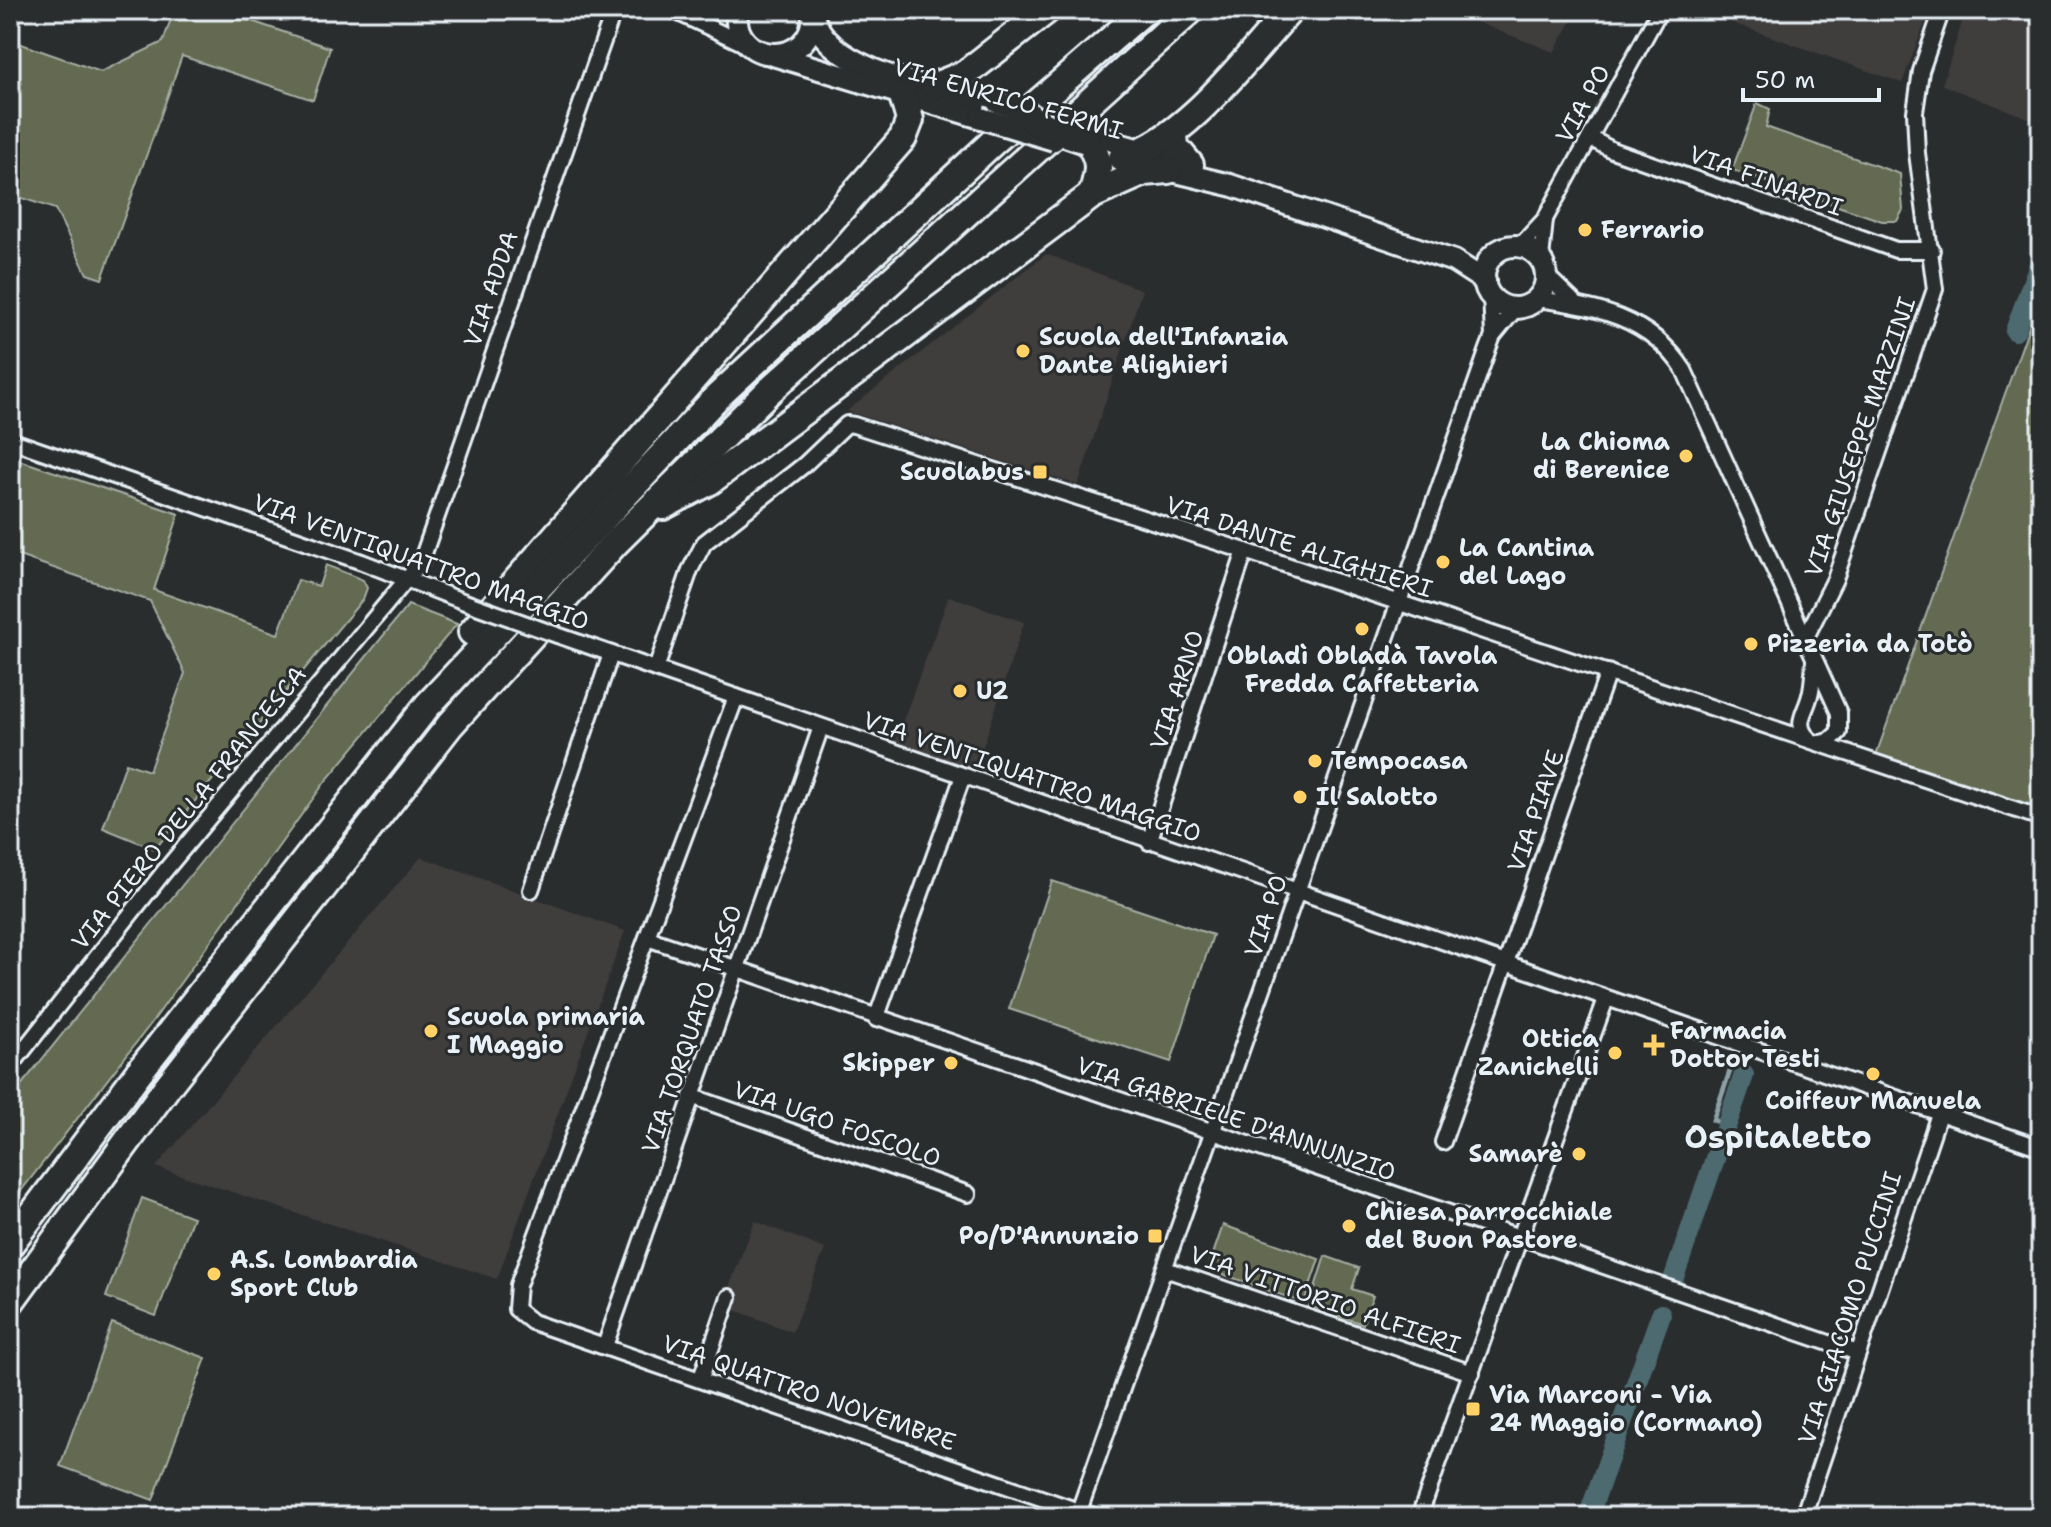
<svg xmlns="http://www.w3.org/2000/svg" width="2051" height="1527" font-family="'Shantell Sans',sans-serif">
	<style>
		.built { fill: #403c3c }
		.green { fill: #636b51; stroke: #a6aea4; stroke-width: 2 }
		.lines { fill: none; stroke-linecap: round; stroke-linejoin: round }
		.stream { stroke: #8ba1a6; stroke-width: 5 }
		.canal { stroke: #4d6b70; stroke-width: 20 }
		.street-casing { stroke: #e8f1f8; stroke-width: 20 }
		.secondary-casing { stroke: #e8f1f8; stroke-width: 26 }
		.highway-casing { stroke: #e8f1f8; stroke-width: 32 }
		.street { stroke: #2a2d2e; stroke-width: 14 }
		.secondary { stroke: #2a2d2e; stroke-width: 20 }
		.highway { stroke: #2a2d2e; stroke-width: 26 }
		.street-bridge-casing { stroke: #e8f1f8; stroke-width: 20; stroke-linecap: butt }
		.secondary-bridge-casing { stroke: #e8f1f8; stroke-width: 26; stroke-linecap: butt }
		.highway-bridge-casing { stroke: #e8f1f8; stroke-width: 32; stroke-linecap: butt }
		.street-bridge { stroke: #2a2d2e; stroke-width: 14 }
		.secondary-bridge { stroke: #2a2d2e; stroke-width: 20 }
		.highway-bridge { stroke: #2a2d2e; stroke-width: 26 }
		.poi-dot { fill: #ffd166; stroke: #2a2d2e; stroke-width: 3 }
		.labels { text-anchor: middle; stroke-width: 6; stroke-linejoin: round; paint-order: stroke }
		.street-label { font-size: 24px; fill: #e8f1f8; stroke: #2a2d2e }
		.poi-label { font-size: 24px; font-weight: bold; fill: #e8f1f8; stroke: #2a2d2e; text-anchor: start }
		.district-label { font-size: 32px; font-weight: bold; fill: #e8f1f8; stroke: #2a2d2e }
	</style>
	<rect width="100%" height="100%" fill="#2a2d2e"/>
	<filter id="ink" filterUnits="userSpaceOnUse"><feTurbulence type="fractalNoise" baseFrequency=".0125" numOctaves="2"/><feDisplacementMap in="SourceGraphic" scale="16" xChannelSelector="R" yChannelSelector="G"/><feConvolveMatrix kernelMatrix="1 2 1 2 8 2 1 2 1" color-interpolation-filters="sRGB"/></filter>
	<g filter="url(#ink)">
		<g class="built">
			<path d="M1445,10H1578L1554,52Z"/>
			<path d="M1696,10H1930L1902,83Z"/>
			<path d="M1966,10H2041V123L1942,85Z"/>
			<path d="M1046,254L1142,290L1078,485L847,411Z"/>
			<path d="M949,596L1024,622L974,774L894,745Z"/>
			<path d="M421,857L625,931L497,1279L156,1167Z"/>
			<path d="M755,1221L825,1249L792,1332L722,1305Z"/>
		</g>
		<g class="green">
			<path d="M174,10H219L330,48L313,100L182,56L102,279L87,274L55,209L10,194V40L101,72L163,42Z"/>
			<path d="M1757,103L1770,109L1766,127L1900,174L1903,210L1897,221H1882L1732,170Z"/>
			<path d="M2041,293V814L1875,758Z"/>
			<path d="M10,457L179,514L154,590L278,634L298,580L319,586L326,565L363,580L367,588L363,599L155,849L103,828L126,763L149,771L185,673L150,601L10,553Z"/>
			<path d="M408,605L457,624L325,782L153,1021L10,1205V1099Z"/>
			<path d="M1052,881L1213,935L1171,1062L1009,1009Z"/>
			<path d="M142,1198L193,1217L156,1316L106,1297Z"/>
			<path d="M1223,1225L1319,1259L1304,1303L1208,1269Z"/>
			<path d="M1325,1256L1359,1268L1352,1289L1373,1296L1363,1324L1309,1306Z"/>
			<path d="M112,1323L206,1358L153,1500L60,1466Z"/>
		</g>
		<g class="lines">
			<path class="stream" d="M1727,1124L1713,1120L1730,1071"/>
			<g class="canal">
				<path d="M2015,331L2041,259"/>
				<path d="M1674,1277L1744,1075"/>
				<path d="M1588,1517L1661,1314"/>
			</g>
			<g class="street-casing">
				<g id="street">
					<path d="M672,10L751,47"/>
					<path d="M1590,138L1612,150L1896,250H1932"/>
					<path d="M1520,246L1545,219L1660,10"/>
					<path d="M1541,259L1545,220"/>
					<path d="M1546,275L1575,303"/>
					<path d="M1491,296L1493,336"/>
					<path d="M1537,299C1595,306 1651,318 1684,370L1839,713V732L1829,741L1820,743"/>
					<path d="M10,440L362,562L465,602"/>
					<path d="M557,635L2041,1148"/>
					<path d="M1805,639L1835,579L1935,289L1917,153L1915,112L1921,71L1942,10"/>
					<path d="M656,669L690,570L704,543L804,465L847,424L854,425L1245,551L2041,818"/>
					<path d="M736,697L518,1285L516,1309L532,1322L1096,1517"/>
					<path d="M1809,739C1793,723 1806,713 1810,695C1813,684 1813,672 1814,661"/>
					<path d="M1149,842L1245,551"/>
					<path d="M531,890L611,654"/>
					<path d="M647,938L1858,1353"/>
					<path d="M876,1019L963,776"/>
					<path d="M10,1067L163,873L421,562L614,10"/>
					<path d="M691,1096L968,1194"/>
					<path d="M1443,1142L1608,672"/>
					<path d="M1165,1269L1472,1373"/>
					<path d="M605,1346L821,727"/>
					<path d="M701,1378L729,1297"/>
					<path d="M1079,1511L1488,349L1493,336L1516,308"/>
					<path d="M1419,1517L1606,999"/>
					<path d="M1803,1517L1939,1114"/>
				</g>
			</g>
			<g class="secondary-casing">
				<g id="secondary">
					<path d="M737,10C730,66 814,70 813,13"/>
					<path d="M813,15C828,75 945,89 997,102"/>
					<path d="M773,55L981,118"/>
					<path d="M1095,133L1122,145L1190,164"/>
					<path d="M1168,170L1230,185L1454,261L1485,281"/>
					<circle cx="1515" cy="277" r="31"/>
				</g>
			</g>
			<g class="highway-casing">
				<g id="highway">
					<path d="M935,86L965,74L1047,10"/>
					<path d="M1174,135L1175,147L1190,165"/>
					<path d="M1086,140C1103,160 1099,172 1092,195"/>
					<path d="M1122,158C1185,142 1246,58 1290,10"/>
					<path d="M663,506L710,481L1092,195L1144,172L1168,170"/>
					<path d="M472,632L903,138L910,120L903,96"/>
					<path d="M10,1244L139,1072L427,706L715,399L993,142L1145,10"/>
					<path d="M10,1302L167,1087L450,725L616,542L768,392L1191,10"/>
				</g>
			</g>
			<use href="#street" class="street"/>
			<use href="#secondary" class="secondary"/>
			<use href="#highway" class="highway"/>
			<g class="street-bridge-casing">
				<path id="street-bridge" d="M465,602L557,635"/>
			</g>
			<g class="secondary-bridge-casing">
				<g id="secondary-bridge">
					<path d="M997,102L1030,113"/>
					<path d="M981,118L1054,140"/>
				</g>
			</g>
			<g class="highway-bridge-casing">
				<path id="highway-bridge" d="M1019,109L1039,124L1086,140"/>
			</g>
			<use href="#street-bridge" class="street-bridge"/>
			<use href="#secondary-bridge" class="secondary-bridge"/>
			<use href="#highway-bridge" class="highway-bridge"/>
		</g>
	</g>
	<g class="poi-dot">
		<circle cx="1585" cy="230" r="8"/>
		<circle cx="1023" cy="351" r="8"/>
		<circle cx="1686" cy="456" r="8"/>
		<rect x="1032" y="464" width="16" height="16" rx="4"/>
		<circle cx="1443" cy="562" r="8"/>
		<circle cx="1362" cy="629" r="8"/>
		<circle cx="1751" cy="644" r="8"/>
		<circle cx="960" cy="691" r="8"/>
		<circle cx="1315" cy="761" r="8"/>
		<circle cx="1300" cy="797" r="8"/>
		<circle cx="431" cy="1031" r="8"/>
		<path d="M1650 1033h8v8h8v8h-8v8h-8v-8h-8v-8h8z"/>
		<circle cx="1615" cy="1053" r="8"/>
		<circle cx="951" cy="1063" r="8"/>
		<circle cx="1873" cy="1074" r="8"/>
		<circle cx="1579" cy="1154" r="8"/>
		<circle cx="1349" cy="1226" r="8"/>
		<rect x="1147" y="1228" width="16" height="16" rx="4"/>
		<circle cx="214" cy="1274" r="8"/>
		<rect x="1465" y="1401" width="16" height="16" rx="4"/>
	</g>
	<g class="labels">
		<g class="street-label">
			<text transform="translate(1008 99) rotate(16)" y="8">VIA ENRICO FERMI</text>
			<text transform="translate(1583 104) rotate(-61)" y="8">VIA PO</text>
			<text transform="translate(1766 181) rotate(20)" y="8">VIA FINARDI</text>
			<text transform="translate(491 289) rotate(-71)" y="8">VIA ADDA</text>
			<text transform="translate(1860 437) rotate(-71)" y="8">VIA GIUSEPPE MAZZINI</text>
			<text transform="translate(1299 547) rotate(18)" y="8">VIA DANTE ALIGHIERI</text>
			<text transform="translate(421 562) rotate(20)" y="8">VIA VENTIQUATTRO MAGGIO</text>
			<text transform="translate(1177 690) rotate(-72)" y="8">VIA ARNO</text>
			<text transform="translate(1032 777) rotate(19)" y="8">VIA VENTIQUATTRO MAGGIO</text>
			<text transform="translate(189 808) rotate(-51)" y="8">VIA PIERO DELLA FRANCESCA</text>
			<text transform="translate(1536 811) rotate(-71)" y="8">VIA PIAVE</text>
			<text transform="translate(1266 916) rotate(-71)" y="8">VIA PO</text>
			<text transform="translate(692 1029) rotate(-71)" y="8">VIA TORQUATO TASSO</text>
			<text transform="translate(1236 1119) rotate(19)" y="8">VIA GABRIELE D'ANNUNZIO</text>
			<text transform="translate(837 1124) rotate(19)" y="8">VIA UGO FOSCOLO</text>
			<text transform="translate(1325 1300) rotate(19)" y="8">VIA VITTORIO ALFIERI</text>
			<text transform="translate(1850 1308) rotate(-72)" y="8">VIA GIACOMO PUCCINI</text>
			<text transform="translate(809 1393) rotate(19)" y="8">VIA QUATTRO NOVEMBRE</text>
		</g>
		<g class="poi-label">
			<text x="1601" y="238">Ferrario</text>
			<text x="1039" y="345">Scuola dell'Infanzia<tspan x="1039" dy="28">Dante Alighieri</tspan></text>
			<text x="1670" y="450" text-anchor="end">La Chioma<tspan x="1670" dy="28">di Berenice</tspan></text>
			<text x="1024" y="480" text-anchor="end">Scuolabus</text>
			<text x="1459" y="556">La Cantina<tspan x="1459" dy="28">del Lago</tspan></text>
			<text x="1767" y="652">Pizzeria da Totò</text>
			<text x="1362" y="664" text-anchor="middle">Obladì Obladà Tavola<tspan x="1362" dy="28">Fredda Caffetteria</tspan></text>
			<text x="976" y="699">U2</text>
			<text x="1331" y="769">Tempocasa</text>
			<text x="1316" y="805">Il Salotto</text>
			<text x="447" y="1025">Scuola primaria<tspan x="447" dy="28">I Maggio</tspan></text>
			<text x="1670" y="1039">Farmacia<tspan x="1670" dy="28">Dottor Testi</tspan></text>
			<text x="1599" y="1047" text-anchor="end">Ottica<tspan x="1599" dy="28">Zanichelli</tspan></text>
			<text x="935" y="1071" text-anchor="end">Skipper</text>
			<text x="1873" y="1109" text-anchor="middle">Coiffeur Manuela</text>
			<text x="1563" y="1162" text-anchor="end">Samarè</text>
			<text x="1365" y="1220">Chiesa parrocchiale<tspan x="1365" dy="28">del Buon Pastore</tspan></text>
			<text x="1139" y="1244" text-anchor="end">Po/D'Annunzio</text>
			<text x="230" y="1268">A.S. Lombardia<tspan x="230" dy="28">Sport Club</tspan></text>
			<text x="1489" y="1403">Via Marconi - Via<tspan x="1489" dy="28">24 Maggio (Cormano)</tspan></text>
		</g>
		<g class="district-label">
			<text x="1778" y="1148">Ospitaletto</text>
		</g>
	</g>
	<rect width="2051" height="1527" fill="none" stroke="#2a2d2e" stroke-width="40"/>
	<rect x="20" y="20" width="2011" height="1487" fill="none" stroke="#e8f1f8" stroke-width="3" filter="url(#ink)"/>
	<path d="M1743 88v12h136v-12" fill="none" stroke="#e8f1f8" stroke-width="4"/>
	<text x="1755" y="88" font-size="24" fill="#e8f1f8" stroke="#2a2d2e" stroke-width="6" paint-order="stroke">50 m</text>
</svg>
